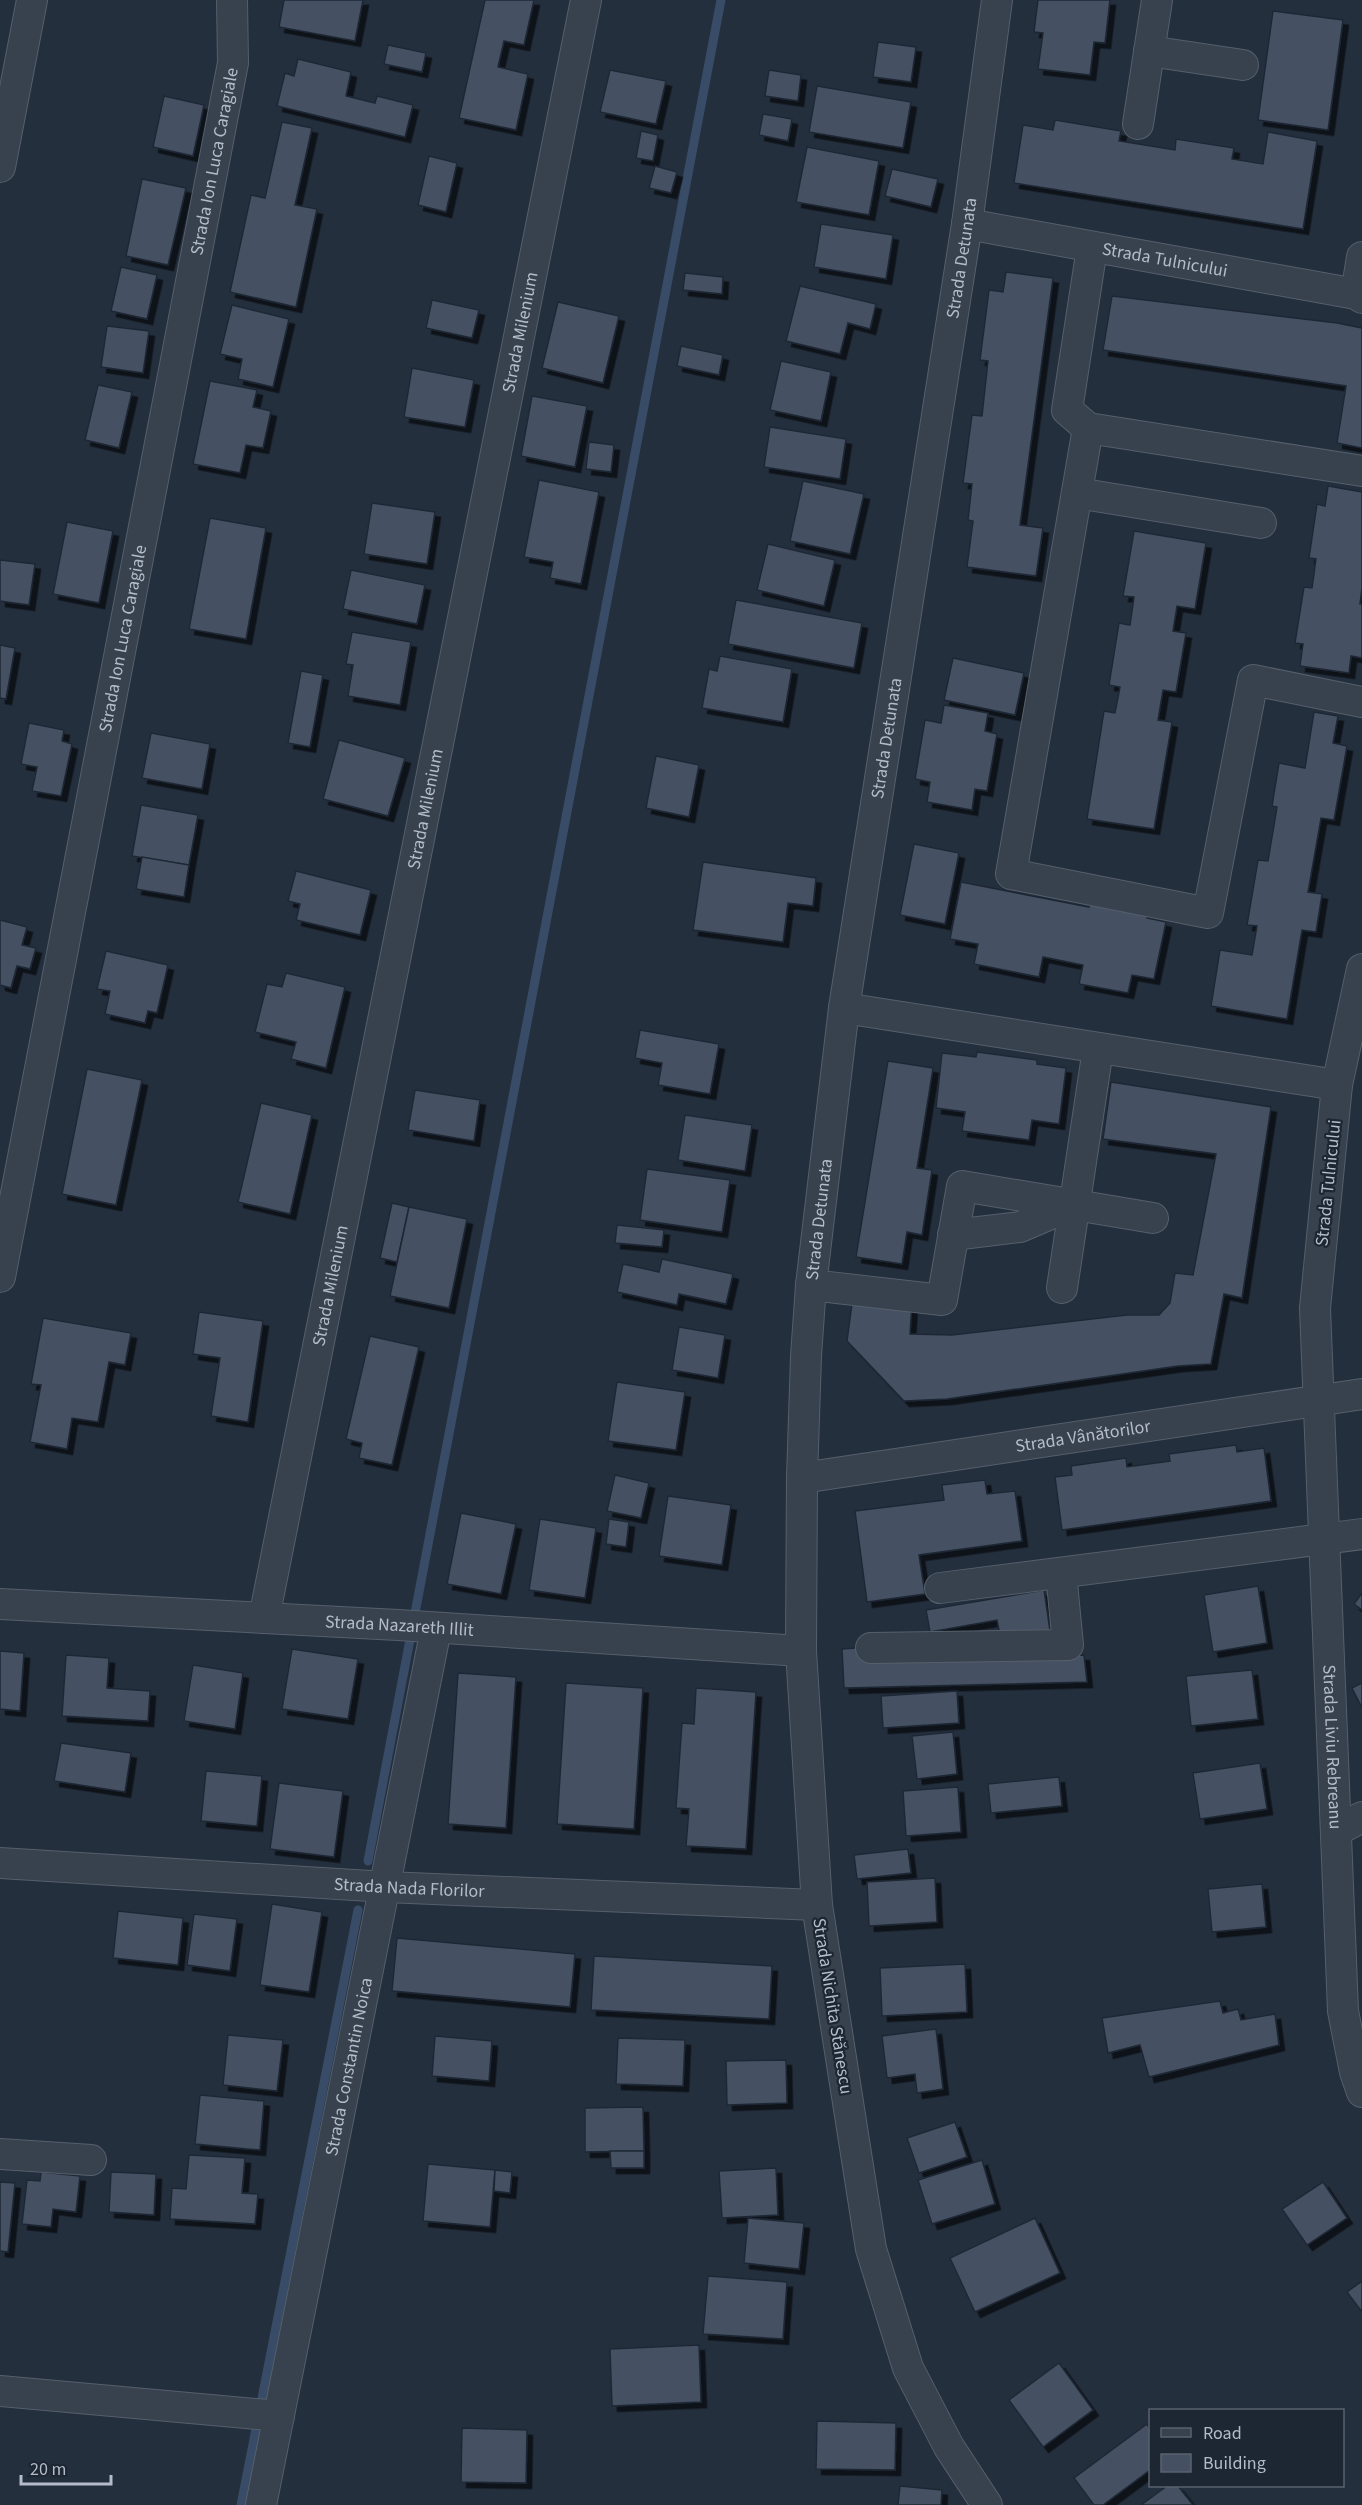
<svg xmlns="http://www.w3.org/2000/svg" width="1362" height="2505" font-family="'Source Sans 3',sans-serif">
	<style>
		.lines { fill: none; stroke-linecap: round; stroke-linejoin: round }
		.stream { stroke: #394c67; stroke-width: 9 }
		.building { fill: #455162; stroke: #1f2835; stroke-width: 1.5; filter: url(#shadow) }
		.minor-casing { stroke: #565f6c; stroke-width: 32 }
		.minor { stroke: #38414e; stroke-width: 30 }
		.labels { text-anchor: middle; stroke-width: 4.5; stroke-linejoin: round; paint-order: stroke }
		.street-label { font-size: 18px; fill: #b4bcc9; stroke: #1d2633 }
	</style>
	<defs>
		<filter id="shadow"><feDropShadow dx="5.5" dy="5.5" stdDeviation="0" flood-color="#0009"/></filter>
	</defs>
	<rect width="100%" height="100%" fill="#242f3e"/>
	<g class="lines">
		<g class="stream">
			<path d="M368,1861L721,0"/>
			<path d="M241,2505L358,1910"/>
		</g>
	</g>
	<g class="building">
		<path d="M284,0H363L355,41L279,27Z"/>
		<path d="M485,0H534L524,45L504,41L498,67L528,74L516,130L459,118Z"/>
		<path d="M1038,0H1110L1105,43L1094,42L1090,75L1038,69L1043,33L1034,32Z"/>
		<path d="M1273,11L1343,20L1328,130L1258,120Z"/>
		<path d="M878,42L916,47L911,82L873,77Z"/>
		<path d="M388,45L426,53L422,72L384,64Z"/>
		<path d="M298,59L351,72L346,96L375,103L377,96L413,105L405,137L277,106L285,73L294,76Z"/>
		<path d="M610,70L666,81L656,124L600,112Z"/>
		<path d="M769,70L801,75L798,101L765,96Z"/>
		<path d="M817,86L911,102L903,148L809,132Z"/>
		<path d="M164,96L204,105L193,156L153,147Z"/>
		<path d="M763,114L792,119L788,141L759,135Z"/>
		<path d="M1055,120L1121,131L1119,141L1175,150L1176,139L1234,148L1232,159L1263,164L1268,132L1317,141L1303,229L1014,183L1023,125L1053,130Z"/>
		<path d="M282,122L312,128L295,205L317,209L296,307L230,292L251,195L265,198Z"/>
		<path d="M641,131L658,135L653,161L636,158Z"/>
		<path d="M807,147L879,161L869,215L796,202Z"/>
		<path d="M429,156L457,163L446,212L418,205Z"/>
		<path d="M655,166L677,172L671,193L649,188Z"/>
		<path d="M892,169L938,179L931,207L885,196Z"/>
		<path d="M142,179L186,188L168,265L126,256Z"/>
		<path d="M821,224L893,235L886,279L814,267Z"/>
		<path d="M121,267L157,275L147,319L111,311Z"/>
		<path d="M1006,272L1053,278L1020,525L1043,528L1036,576L967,567L973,521L968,520L972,484L963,483L972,415L982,416L988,361L980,360L989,290L1003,292Z"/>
		<path d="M685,273L723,277L722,294L683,290Z"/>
		<path d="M800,286L876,304L870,329L848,323L840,354L786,341Z"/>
		<path d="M1112,296L1337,323L1362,328V448L1337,443L1346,386L1103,350Z"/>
		<path d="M432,300L479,310L472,338L426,328Z"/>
		<path d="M558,302L619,316L603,383L542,368Z"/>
		<path d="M232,305L289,319L273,387L238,379L242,359L220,354Z"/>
		<path d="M107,326L149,331L143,373L101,367Z"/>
		<path d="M681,346L723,355L719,375L677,366Z"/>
		<path d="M781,361L831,372L821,421L770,410Z"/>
		<path d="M412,368L474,380L465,427L404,417Z"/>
		<path d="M210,381L257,390L253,407L271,411L263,448L246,445L240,473L193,464Z"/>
		<path d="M98,385L132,392L119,448L85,440Z"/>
		<path d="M532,396L587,406L575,467L521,456Z"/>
		<path d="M770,427L846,439L840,479L764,467Z"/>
		<path d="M589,442L614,445L611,472L586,469Z"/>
		<path d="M539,480L599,492L581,584L550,578L553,562L524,557Z"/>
		<path d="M803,481L864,494L850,554L790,541Z"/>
		<path d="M1328,486L1362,492V588L1360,604H1362V658L1351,656L1349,673L1300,666L1303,644L1295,643L1304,587L1312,588L1316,559L1309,558L1317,504L1325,506Z"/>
		<path d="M372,503L435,512L427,564L364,554Z"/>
		<path d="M210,518L266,528L246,639L189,629Z"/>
		<path d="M67,522L113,531L99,603L53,594Z"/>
		<path d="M1134,531L1206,543L1195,609L1177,606L1173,631L1186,633L1176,692L1163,690L1158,720L1172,722L1154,829L1087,819L1104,711L1115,713L1120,687L1109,685L1119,623L1130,625L1134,597L1123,596Z"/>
		<path d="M768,544L835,560L824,606L757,590Z"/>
		<path d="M0,560L35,564L29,605L0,601Z"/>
		<path d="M351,570L425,585L417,624L343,609Z"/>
		<path d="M736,600L862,623L854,668L728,644Z"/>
		<path d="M352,632L411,642L400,705L348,696L353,665L346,664Z"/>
		<path d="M0,645L15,648L6,699L0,698Z"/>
		<path d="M720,656L792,669L783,722L702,708L709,669L717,671Z"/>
		<path d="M953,658L1024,673L1015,715L944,700Z"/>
		<path d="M301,671L323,675L310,747L288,743Z"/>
		<path d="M944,705L988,713L985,731L997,734L987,791L975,789L972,810L927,802L930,782L915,779L925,720L941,723Z"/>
		<path d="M1314,712L1338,716L1333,743L1347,746L1334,820L1321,818L1308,892L1322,894L1316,932L1302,930L1287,1019L1211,1006L1220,950L1252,955L1257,926L1247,925L1258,860L1268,861L1277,807L1272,806L1279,763L1305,768Z"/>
		<path d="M29,723L64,730L62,741L72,744L61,796L32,791L37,767L21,764Z"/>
		<path d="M151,733L210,744L202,789L142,778Z"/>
		<path d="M339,740L405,758L388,816L323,799Z"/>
		<path d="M656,756L699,765L689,817L646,808Z"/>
		<path d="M141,805L198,815L189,865L132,856Z"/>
		<path d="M914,844L959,853L945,924L900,915Z"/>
		<path d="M142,857L189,865L184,897L136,889Z"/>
		<path d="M703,862L816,878L813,906L788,903L783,942L693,930Z"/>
		<path d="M296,871L371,890L360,935L296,920L300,904L288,901Z"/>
		<path d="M961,882L1089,907L1091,898L1148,909L1147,918L1166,922L1154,979L1132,975L1128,993L1079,984L1083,965L1043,957L1039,977L974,964L978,944L950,939Z"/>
		<path d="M0,920L27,927L22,945L36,948L30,969L17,966L11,988L0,985Z"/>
		<path d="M106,951L168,965L157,1013L148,1011L145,1023L105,1014L110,991L97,989Z"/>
		<path d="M286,973L345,987L326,1068L291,1059L296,1042L255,1032L267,984L282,987Z"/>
		<path d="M640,1030L719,1044L710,1094L658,1085L662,1063L635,1058Z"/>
		<path d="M977,1052L1037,1060V1064L1066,1068L1059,1124L1032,1120L1029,1140L962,1131L965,1112L936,1108L942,1053L976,1057Z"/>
		<path d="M888,1061L933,1068L917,1168L932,1170L922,1235L907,1232L902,1264L856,1257Z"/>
		<path d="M87,1069L142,1080L116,1205L62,1194Z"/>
		<path d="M1111,1082L1271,1107L1242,1298L1224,1294L1211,1364L1178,1366L947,1399L904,1401L847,1341L853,1296L912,1302L910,1334L952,1335L1127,1315H1159L1170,1303L1175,1273L1193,1275L1216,1154L1103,1139Z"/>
		<path d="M415,1090L480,1100L474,1141L408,1130Z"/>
		<path d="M261,1103L312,1115L290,1214L238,1202Z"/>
		<path d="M685,1115L752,1125L745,1171L678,1160Z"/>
		<path d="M647,1169L730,1180L722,1232L640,1220Z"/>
		<path d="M392,1203L409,1207L397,1262L380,1258Z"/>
		<path d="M409,1207L467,1219L449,1308L390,1296Z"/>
		<path d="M617,1225L664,1230L662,1247L615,1243Z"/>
		<path d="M662,1259L733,1274L726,1304L679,1294L677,1305L617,1292L623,1264L659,1272Z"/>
		<path d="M199,1312L263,1321L248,1422L211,1416L220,1358L193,1354Z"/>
		<path d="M43,1318L131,1333L125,1365L109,1362L98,1422L72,1418L67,1449L30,1442L41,1385L31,1384Z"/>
		<path d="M679,1327L725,1335L718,1378L672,1370Z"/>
		<path d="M370,1336L419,1347L392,1465L359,1458L362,1443L346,1439Z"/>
		<path d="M617,1382L685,1392L676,1450L608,1441Z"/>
		<path d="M1236,1445L1237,1452L1264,1448L1271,1501L1062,1530L1055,1477L1072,1475L1071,1466L1126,1458L1127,1467L1170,1461L1169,1454Z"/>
		<path d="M615,1475L649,1483L641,1518L607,1511Z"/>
		<path d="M985,1480L987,1494L1015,1491L1022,1541L919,1555L925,1594L867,1602L855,1511L944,1500L942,1485Z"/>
		<path d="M668,1496L731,1505L722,1565L659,1556Z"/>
		<path d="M461,1513L516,1524L501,1594L447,1584Z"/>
		<path d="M540,1519L596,1528L585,1598L529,1590Z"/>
		<path d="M609,1519L629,1522L626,1547L606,1544Z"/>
		<path d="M1258,1586L1267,1643L1213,1652L1204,1595Z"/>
		<path d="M1044,1590L1050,1631L1001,1640L997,1620L930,1632L926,1610Z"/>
		<path d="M1362,1593V1610L1354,1604Z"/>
		<path d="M869,1647L870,1662L1084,1655L1087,1682L844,1688L842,1649Z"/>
		<path d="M292,1649L358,1659L348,1719L282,1709Z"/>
		<path d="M0,1651L24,1653L20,1711L0,1709Z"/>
		<path d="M66,1655L109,1658L107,1688L150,1691L148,1721L62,1716Z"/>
		<path d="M193,1665L243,1673L235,1729L184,1721Z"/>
		<path d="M1252,1670L1258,1719L1191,1726L1186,1676Z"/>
		<path d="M458,1673L516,1677L506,1828L448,1824Z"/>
		<path d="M566,1683L643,1688L634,1829L557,1824Z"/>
		<path d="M1362,1683V1708L1352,1688Z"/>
		<path d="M696,1688L756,1692L746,1849L686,1846L689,1809L676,1808L682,1723L694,1724Z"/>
		<path d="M957,1691L959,1723L883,1728L881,1696Z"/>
		<path d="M953,1732L957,1774L917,1779L912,1736Z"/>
		<path d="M61,1743L131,1753L125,1792L54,1781Z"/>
		<path d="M1260,1763L1267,1809L1200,1819L1193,1773Z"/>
		<path d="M206,1771L262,1776L257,1826L201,1821Z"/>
		<path d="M1059,1777L1062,1806L991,1813L988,1784Z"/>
		<path d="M279,1783L343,1791L334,1857L270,1849Z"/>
		<path d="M958,1787L961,1832L906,1836L903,1791Z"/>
		<path d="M908,1849L911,1873L857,1879L854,1855Z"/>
		<path d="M935,1878L937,1922L869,1926L867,1882Z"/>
		<path d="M1262,1884L1266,1927L1212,1932L1208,1889Z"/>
		<path d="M272,1904L322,1912L309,1992L260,1985Z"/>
		<path d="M118,1911L183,1918L178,1965L113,1958Z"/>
		<path d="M194,1914L237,1919L230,1971L187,1965Z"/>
		<path d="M397,1938L575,1954L570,2007L392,1991Z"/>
		<path d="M594,1956L772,1966L769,2019L591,2010Z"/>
		<path d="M965,1964L967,2012L882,2016L880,1968Z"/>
		<path d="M1220,2001L1223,2013L1238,2009L1241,2020L1275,2014L1279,2045L1149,2077L1140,2045L1108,2053L1102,2018Z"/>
		<path d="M936,2029L943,2089L917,2093L915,2074L887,2078L882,2036Z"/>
		<path d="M228,2035L283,2040L277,2091L223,2085Z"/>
		<path d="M435,2036L492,2041L489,2081L432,2076Z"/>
		<path d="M618,2038L685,2040L683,2086L616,2084Z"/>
		<path d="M786,2060L787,2103L727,2105L726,2061Z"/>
		<path d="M200,2095L264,2101L260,2150L195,2144Z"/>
		<path d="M643,2107L644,2151L585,2152V2108Z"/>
		<path d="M955,2122L967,2157L919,2173L907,2138Z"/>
		<path d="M610,2151H644V2168H611Z"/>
		<path d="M189,2155L245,2158L242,2193L258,2194L255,2224L170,2219L172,2188L186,2189Z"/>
		<path d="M982,2160L995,2204L932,2224L918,2180Z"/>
		<path d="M428,2164L495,2170L490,2227L423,2221Z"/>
		<path d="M776,2168L778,2215L722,2218L719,2171Z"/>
		<path d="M495,2170L512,2172L510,2193L494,2191Z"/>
		<path d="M41,2172L80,2176L76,2212L53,2209L51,2227L22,2224L27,2180L40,2181Z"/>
		<path d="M111,2172L156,2174L154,2215L109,2212Z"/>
		<path d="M0,2182L15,2183L8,2252L0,2251Z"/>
		<path d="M1323,2182L1347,2218L1307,2245L1282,2209Z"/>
		<path d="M748,2218L804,2223L799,2269L744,2263Z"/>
		<path d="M1035,2218L1060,2273L975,2312L950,2258Z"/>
		<path d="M708,2276L787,2282L783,2339L703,2334Z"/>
		<path d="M1362,2281V2312L1347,2292Z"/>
		<path d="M699,2345L701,2402L612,2406L610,2349Z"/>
		<path d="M1059,2363L1093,2410L1043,2447L1009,2400Z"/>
		<path d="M817,2421L896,2423L895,2470L816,2469Z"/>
		<path d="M1147,2424L1150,2430V2470L1103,2505H1094L1074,2478Z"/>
		<path d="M462,2428L527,2430L526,2483L461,2482Z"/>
		<path d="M900,2486L942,2490L941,2505H898Z"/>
		<path d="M1167,2486H1178L1193,2505H1141Z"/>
	</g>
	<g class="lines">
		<g class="minor-casing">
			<g id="minor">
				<path d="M1149,51L1243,65"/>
				<path d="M1138,124L1157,0"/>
				<path d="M0,167L32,0"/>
				<path id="s1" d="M967,224L1356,294L1362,298"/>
				<path d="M1356,294L1362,257"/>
				<path d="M1088,428L1067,410L1092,248"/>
				<path d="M1362,471L1088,428L1011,874L1208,913L1253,680L1362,702"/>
				<path d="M1077,493L1261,523"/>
				<path id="s2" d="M1362,969L1337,1085L1315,1308L1343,2011L1355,2072L1362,2092"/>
				<path d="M844,1008L1337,1085"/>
				<path d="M953,1235L1020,1227L1074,1204"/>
				<path id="s3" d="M0,1277L233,63L232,0"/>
				<path d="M811,1285L942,1300L962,1186L1153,1218"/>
				<path d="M1062,1288L1098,1049"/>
				<path id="s4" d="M802,1478L1362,1394"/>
				<path d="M940,1588L1362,1534"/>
				<path id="s5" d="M0,1604L398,1625L801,1651"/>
				<path id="s6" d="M264,1618L586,0"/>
				<path d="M871,1648L1068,1645L1061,1573"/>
				<path d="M1336,1831L1362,1817"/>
				<path id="s7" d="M0,1863L386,1887L817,1905"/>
				<path d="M0,2154L91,2160"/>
				<path d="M0,2391L279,2416"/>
				<path id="s8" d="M261,2505L436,1629"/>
				<path id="s9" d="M987,2505L949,2447L908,2368L871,2249L817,1905L801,1651L802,1478L806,1356L811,1285L844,1008L967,224L997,0"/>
			</g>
		</g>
		<use href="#minor" class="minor"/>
	</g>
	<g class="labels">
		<g class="street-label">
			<text dy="6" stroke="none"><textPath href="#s3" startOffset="1136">Strada Ion Luca Caragiale</textPath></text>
			<text dy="6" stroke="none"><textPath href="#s9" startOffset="2290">Strada Detunata</textPath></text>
			<text dy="6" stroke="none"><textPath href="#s1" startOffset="201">Strada Tulnicului</textPath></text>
			<text dy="6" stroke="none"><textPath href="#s6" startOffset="1311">Strada Milenium</textPath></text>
			<text dy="6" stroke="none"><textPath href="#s3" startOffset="650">Strada Ion Luca Caragiale</textPath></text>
			<text dy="6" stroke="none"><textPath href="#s9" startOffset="1804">Strada Detunata</textPath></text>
			<text dy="6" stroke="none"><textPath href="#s6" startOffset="825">Strada Milenium</textPath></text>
			<text transform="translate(1328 1183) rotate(-84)" y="6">Strada Tulnicului</text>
			<text dy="6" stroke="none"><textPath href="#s9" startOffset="1318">Strada Detunata</textPath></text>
			<text dy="6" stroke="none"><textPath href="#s6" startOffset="339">Strada Milenium</textPath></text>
			<text dy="6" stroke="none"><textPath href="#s4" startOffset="284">Strada Vânătorilor</textPath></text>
			<text dy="6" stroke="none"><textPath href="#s5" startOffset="400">Strada Nazareth Illit</textPath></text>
			<text dy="6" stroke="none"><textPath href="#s2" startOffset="782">Strada Liviu Rebreanu</textPath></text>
			<text dy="6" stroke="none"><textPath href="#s7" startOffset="410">Strada Nada Florilor</textPath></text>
			<text transform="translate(833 2006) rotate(81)" y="6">Strada Nichita Stănescu</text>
			<text dy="6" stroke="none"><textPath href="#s8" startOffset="447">Strada Constantin Noica</textPath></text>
		</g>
	</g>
	<rect x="1149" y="2409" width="195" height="78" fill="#1d2633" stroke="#59626f" stroke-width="1.5"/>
	<rect x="1161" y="2428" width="30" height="9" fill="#38414e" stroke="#59626f" stroke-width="1.5"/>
	<text x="1203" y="2439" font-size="18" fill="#b4bcc9">Road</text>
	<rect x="1161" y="2454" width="30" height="18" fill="#455162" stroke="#59626f" stroke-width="1.5"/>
	<text x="1203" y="2469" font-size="18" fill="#b4bcc9">Building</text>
	<path d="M21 2475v9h90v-9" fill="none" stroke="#b4bcc9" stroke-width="3"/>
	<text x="30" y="2475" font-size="18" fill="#b4bcc9" stroke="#1d2633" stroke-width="4.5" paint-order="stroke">20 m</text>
</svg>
